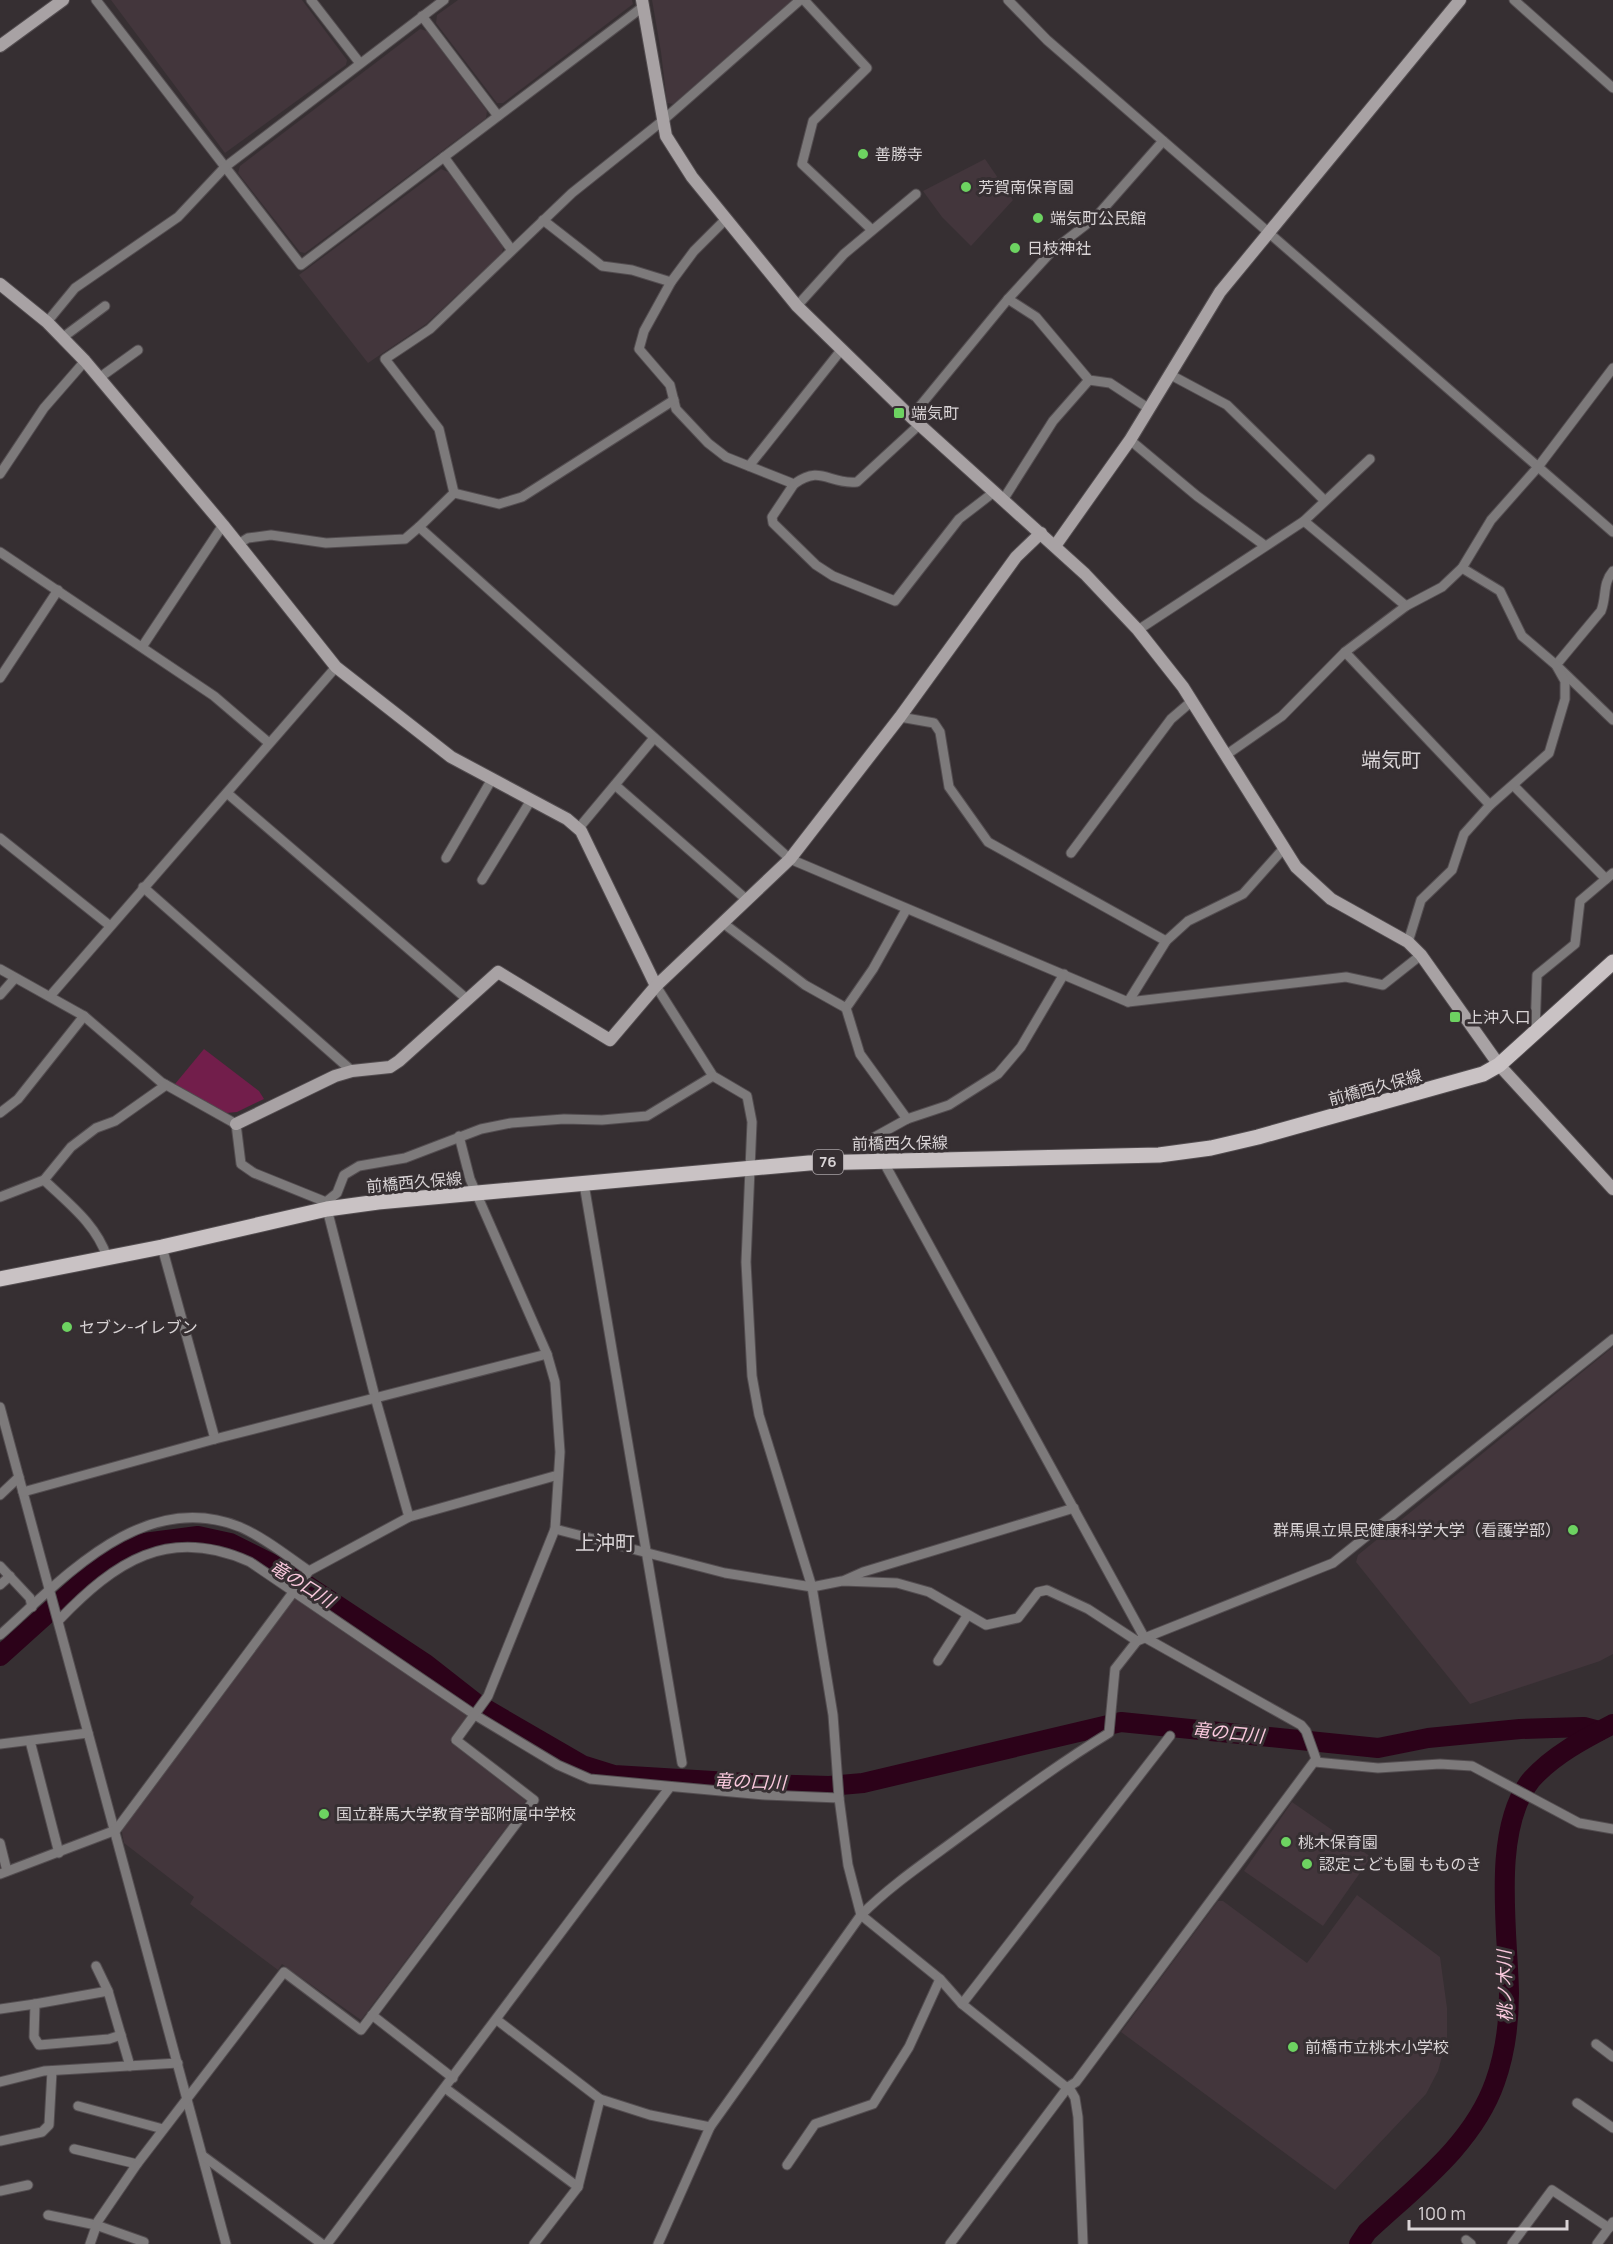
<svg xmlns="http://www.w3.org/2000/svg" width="1613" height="2244" font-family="Manrope,'Noto Sans JP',sans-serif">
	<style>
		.built { fill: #43363c }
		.green { fill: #721e4b }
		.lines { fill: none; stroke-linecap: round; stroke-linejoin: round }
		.river { stroke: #2c0219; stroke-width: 20 }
		.street-casing { stroke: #534d50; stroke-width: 11 }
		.secondary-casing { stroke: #534d50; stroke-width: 14 }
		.primary-casing { stroke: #534d50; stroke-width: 17 }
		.street { stroke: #7d7a7b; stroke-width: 9 }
		.secondary { stroke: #a8a2a4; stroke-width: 12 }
		.primary { stroke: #c9c2c4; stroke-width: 15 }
		.poi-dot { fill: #6dd361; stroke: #362f32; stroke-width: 2 }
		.labels { text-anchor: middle; stroke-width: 6; stroke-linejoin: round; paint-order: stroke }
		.shield { fill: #362f32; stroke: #a8a2a5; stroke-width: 1.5 }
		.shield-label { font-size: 15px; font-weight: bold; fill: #d9d4d6 }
		.poi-label { font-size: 16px; fill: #d9d4d6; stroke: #362f32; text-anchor: start }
		.street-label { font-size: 16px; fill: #d9d4d6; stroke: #362f32 }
		.water-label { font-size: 18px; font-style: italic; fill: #fbc9de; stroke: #362f32 }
		.quarter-label { font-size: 20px; fill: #d9d4d6; stroke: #362f32 }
	</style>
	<rect width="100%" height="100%" fill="#362f32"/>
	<g class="built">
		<path d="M111,0H302L347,60L346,65L225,153Z"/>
		<path d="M458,0H632L633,4L503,103H497L436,23L437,15Z"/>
		<path d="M652,0H792L673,104L667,103L661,52Z"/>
		<path d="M420,29L427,31L487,111L486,118L305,253L300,252L238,173L240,166Z"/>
		<path d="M985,159L1013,200L971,246L942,217L923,191Z"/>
		<path d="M441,169L448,172L504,244L502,253L426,324L368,363L299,275Z"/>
		<path d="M1613,1347V1654L1600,1661L1470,1704L1356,1562L1358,1555Z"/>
		<path d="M296,1596L470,1715L450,1742L526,1801L361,2020L282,1964L278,1970L190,1904L194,1897L124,1843L121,1827Z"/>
		<path d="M1292,1802L1371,1857L1323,1926L1244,1871Z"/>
		<path d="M1357,1895L1440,1957L1447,2008V2038L1438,2071L1426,2094L1335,2190L1121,2032L1218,1901H1223L1307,1963Z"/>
	</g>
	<path class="green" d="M204,1049L259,1091L264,1099L237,1112L226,1113L175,1084Z"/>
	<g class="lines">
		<g class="river">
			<path d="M0,1656L101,1565L136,1544L198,1536L230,1543L284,1570L426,1664L477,1704L582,1765L614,1775L762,1784L829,1786L863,1783L1121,1722L1378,1748L1428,1738L1520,1729L1584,1727L1599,1731"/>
			<path d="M1359,2244L1367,2232C1414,2188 1473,2145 1495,2082C1505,2054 1509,2023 1509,1993C1508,1933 1491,1830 1531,1780C1553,1755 1584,1739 1613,1724"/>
		</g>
		<g class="street-casing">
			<g id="street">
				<path d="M96,0L301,265L644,6"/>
				<path d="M311,0L359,62"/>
				<path d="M804,0L867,68L813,121L802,164L871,229"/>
				<path d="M1008,0L1047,40L1613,532"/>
				<path d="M1514,0L1613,88"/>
				<path d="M422,16L498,116"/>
				<path d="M444,157L511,249"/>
				<path d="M543,220L602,266L632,270L671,282L644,331L639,349L670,385L676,409L708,443L726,457L794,484L772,517L773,523L816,565L833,576L895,601L959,519L994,492"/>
				<path d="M671,282L694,251L726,219"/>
				<path d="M1008,299L1036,317L1089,380L1110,383L1148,408"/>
				<path d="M797,306L844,254L916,194"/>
				<path d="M47,322L75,288L178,217L225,167L444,0"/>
				<path d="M62,338L105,306"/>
				<path d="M1169,374L1227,405L1324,500"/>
				<path d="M99,378L138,350"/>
				<path d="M911,417L1008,299L1052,251L1096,217L1163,141"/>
				<path d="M1130,440L1197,496L1264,545"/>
				<path d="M749,466L842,349"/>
				<path d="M0,474L44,408L85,361"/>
				<path d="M794,484C822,464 828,485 857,482L919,425"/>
				<path d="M454,493L419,527L790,859L1128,1002L1346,977L1383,985L1421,955"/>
				<path d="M454,493L439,429L385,359L430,329L572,193L661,122L800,0"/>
				<path d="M454,493L499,504L522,497L674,400"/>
				<path d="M1003,500L1053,421L1089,380"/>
				<path d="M1304,521L1370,459"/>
				<path d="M238,544L248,538L271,535L326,543L405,539L419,527"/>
				<path d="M0,552L214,696L269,743"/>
				<path d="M1613,571C1602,584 1607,596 1601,611L1556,665L1613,720"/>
				<path d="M1138,630L1304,521L1406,606"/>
				<path d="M142,647L223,525"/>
				<path d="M1345,652L1490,805"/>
				<path d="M0,678L58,590"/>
				<path d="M900,717L934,723L940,732L949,787L988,842L1166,941"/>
				<path d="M1226,755L1282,716L1345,652L1406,606L1442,587L1462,568L1491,520L1538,467L1613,368"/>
				<path d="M615,785L747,900"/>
				<path d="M1514,786L1606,879L1613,873"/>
				<path d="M227,793L468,1000"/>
				<path d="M578,829L654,738"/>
				<path d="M0,838L109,925"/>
				<path d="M1071,853L1171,719L1192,701"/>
				<path d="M446,858L492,779"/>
				<path d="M482,880L531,800"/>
				<path d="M143,887L352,1071"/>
				<path d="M723,923L805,985L846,1008L873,969L906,910"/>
				<path d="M1408,942L1421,900L1452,870L1464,834L1490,805L1549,753L1565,699V681L1556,665L1522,636L1500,591L1462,568"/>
				<path d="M0,969L84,1016L161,1082L236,1124L241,1164L254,1173L326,1202"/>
				<path d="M656,986L713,1076L747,1096L752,1122L746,1262L752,1376L759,1415L812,1587L833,1715L839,1798L848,1865L861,1915L940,1979L962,2004L1071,2091L1075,2098L1078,2117L1083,2244"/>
				<path d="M0,995L15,978"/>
				<path d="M51,995L336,667"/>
				<path d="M1128,1002L1166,941L1188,921L1243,894L1284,848"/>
				<path d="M846,1008L860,1054L907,1119"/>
				<path d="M1535,1032L1537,975L1575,944L1580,901L1606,879"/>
				<path d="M0,1113L18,1099L84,1016"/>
				<path d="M44,1180C69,1204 96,1224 107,1257"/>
				<path d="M584,1184L682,1763"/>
				<path d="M0,1197L44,1180L71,1147L96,1128L115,1121L166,1085"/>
				<path d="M326,1202L337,1193L344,1175L359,1166L405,1158L481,1129L511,1123L564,1119L602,1120L647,1116L713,1076"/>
				<path d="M326,1205L375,1397L409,1517"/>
				<path d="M162,1247L215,1439"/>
				<path d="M0,1407L226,2244"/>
				<path d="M23,1492L215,1439L547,1354"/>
				<path d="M0,1495L19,1477"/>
				<path d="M555,1529L725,1573L812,1587L842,1581L897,1583L929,1592L986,1625L1018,1618L1038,1592L1047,1590L1088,1609L1137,1641"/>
				<path d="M0,1566L30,1598L32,1607"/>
				<path d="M845,1580L863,1572L1074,1508"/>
				<path d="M0,1585L10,1576"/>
				<path d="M59,1620C115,1562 168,1525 250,1562L475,1715L558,1765L590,1779L765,1795L839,1798"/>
				<path d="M0,1635C64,1578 143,1488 240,1527C265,1538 287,1556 309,1571"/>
				<path d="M938,1661L967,1616"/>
				<path d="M30,1741L59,1853"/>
				<path d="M0,1744L88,1733"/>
				<path d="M1315,1762L1378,1768L1440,1764L1472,1766L1579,1823L1613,1829"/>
				<path d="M0,1843L7,1871"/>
				<path d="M0,1874L116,1830L309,1571L409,1517L558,1475"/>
				<path d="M96,1966L108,1991L130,2066"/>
				<path d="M108,1991L35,2004L34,2037L39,2045L109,2039L121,2035"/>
				<path d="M962,2004L1170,1736"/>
				<path d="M0,2009L35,2004"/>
				<path d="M372,2015L453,2078"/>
				<path d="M497,2020L600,2099"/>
				<path d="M1596,2044L1613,2057"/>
				<path d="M0,2082L44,2071L178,2063"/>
				<path d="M445,2088L578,2187"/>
				<path d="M1577,2103L1613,2128"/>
				<path d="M78,2106L163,2129"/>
				<path d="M0,2141L42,2132L49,2125L52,2071"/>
				<path d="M74,2149L137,2164"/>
				<path d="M203,2156L322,2244"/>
				<path d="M787,2165L815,2124L873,2104L909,2047L940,1979"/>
				<path d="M0,2191L28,2185"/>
				<path d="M48,2215L96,2225L144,2242"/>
				<path d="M1466,2240L1471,2244"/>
				<path d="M90,2244L98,2221L137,2164L284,1972L361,2030L534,1800L456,1740L488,1696L555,1529L560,1452L555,1382L547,1354L470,1179L459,1136"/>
				<path d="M327,2244L670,1787"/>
				<path d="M534,2244L578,2187L600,2099L650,2115L710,2127"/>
				<path d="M658,2244L710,2127L861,1915C891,1885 927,1861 962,1835C1010,1800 1058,1764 1109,1733L1115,1669L1137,1641L1333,1563L1613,1339"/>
				<path d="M950,2244L1068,2087L1076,2082L1316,1759L1306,1731L1301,1725L1144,1637L871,1139L907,1119L949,1105L998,1074L1021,1047L1064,974"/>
				<path d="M1512,2244L1552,2190L1609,2228"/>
				<path d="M1597,2244L1613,2222"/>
			</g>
		</g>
		<g class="secondary-casing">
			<g id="secondary">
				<path d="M642,0L666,136L692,177L797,306L911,417L1085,574L1138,630L1183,687L1296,867L1331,899L1408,942L1421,955L1499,1065L1613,1189"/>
				<path d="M0,46L63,0"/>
				<path d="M0,284L47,322L85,361L223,525L336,667L451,757L567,819L581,831L656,986"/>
				<path d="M1055,546L1130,440L1220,292L1460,0"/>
				<path d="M236,1124L335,1076L352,1071L390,1067L399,1061L498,972L610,1040L656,986L790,859L900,717L1016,557L1041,533"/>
			</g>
		</g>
		<g class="primary-casing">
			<path id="primary" d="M0,1279L162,1247L327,1209L378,1202L809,1163L1159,1155L1211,1148L1258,1137L1483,1074L1499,1065L1613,962"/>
		</g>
		<use href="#street" class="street"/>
		<use href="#secondary" class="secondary"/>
		<use href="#primary" class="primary"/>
	</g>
	<g class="poi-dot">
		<circle cx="863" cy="154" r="6"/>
		<circle cx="966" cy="187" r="6"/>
		<circle cx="1038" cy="218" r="6"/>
		<circle cx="1015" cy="248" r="6"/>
		<rect x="893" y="407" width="12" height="12" rx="3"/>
		<rect x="1449" y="1011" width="12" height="12" rx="3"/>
		<circle cx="67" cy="1327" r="6"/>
		<circle cx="1573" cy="1530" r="6"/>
		<circle cx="324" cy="1814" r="6"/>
		<circle cx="1286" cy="1842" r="6"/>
		<circle cx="1307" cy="1864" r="6"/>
		<circle cx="1293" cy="2047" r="6"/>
	</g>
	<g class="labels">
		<rect class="shield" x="813" y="1150" width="30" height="24" rx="4.5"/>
		<g class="shield-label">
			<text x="828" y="1167">76</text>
		</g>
		<g class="poi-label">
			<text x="875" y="160">善勝寺</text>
			<text x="978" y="193">芳賀南保育園</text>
			<text x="1050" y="224">端気町公民館</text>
			<text x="1027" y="254">日枝神社</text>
			<text x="911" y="419">端気町</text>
			<text x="1467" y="1023">上沖入口</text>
			<text x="79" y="1333">セブン-イレブン</text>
			<text x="1561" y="1536" text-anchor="end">群馬県立県民健康科学大学（看護学部）</text>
			<text x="336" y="1820">国立群馬大学教育学部附属中学校</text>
			<text x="1298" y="1848">桃木保育園</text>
			<text x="1319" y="1870">認定こども園 もものき</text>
			<text x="1305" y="2053">前橋市立桃木小学校</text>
		</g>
		<g class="street-label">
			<text transform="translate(1375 1087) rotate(-15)" y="6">前橋西久保線</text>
			<text transform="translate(900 1143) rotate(-1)" y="6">前橋西久保線</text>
			<text transform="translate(414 1182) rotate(-5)" y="6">前橋西久保線</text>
		</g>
		<g class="water-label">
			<text transform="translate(302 1584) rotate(32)" y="6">竜の口川</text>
			<text transform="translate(1228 1733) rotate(6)" y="6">竜の口川</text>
			<text transform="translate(750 1782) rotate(2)" y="6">竜の口川</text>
			<text transform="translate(1505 1986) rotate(-91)" y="6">桃ノ木川</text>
		</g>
		<g class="quarter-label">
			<text x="1391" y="767">端気町</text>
			<text x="605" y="1550">上沖町</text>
		</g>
	</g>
	<path d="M1409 2220v9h158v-9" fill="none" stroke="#d9d4d6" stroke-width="3"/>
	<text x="1418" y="2220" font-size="18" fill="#d9d4d6" stroke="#362f32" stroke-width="4.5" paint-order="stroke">100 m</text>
</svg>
